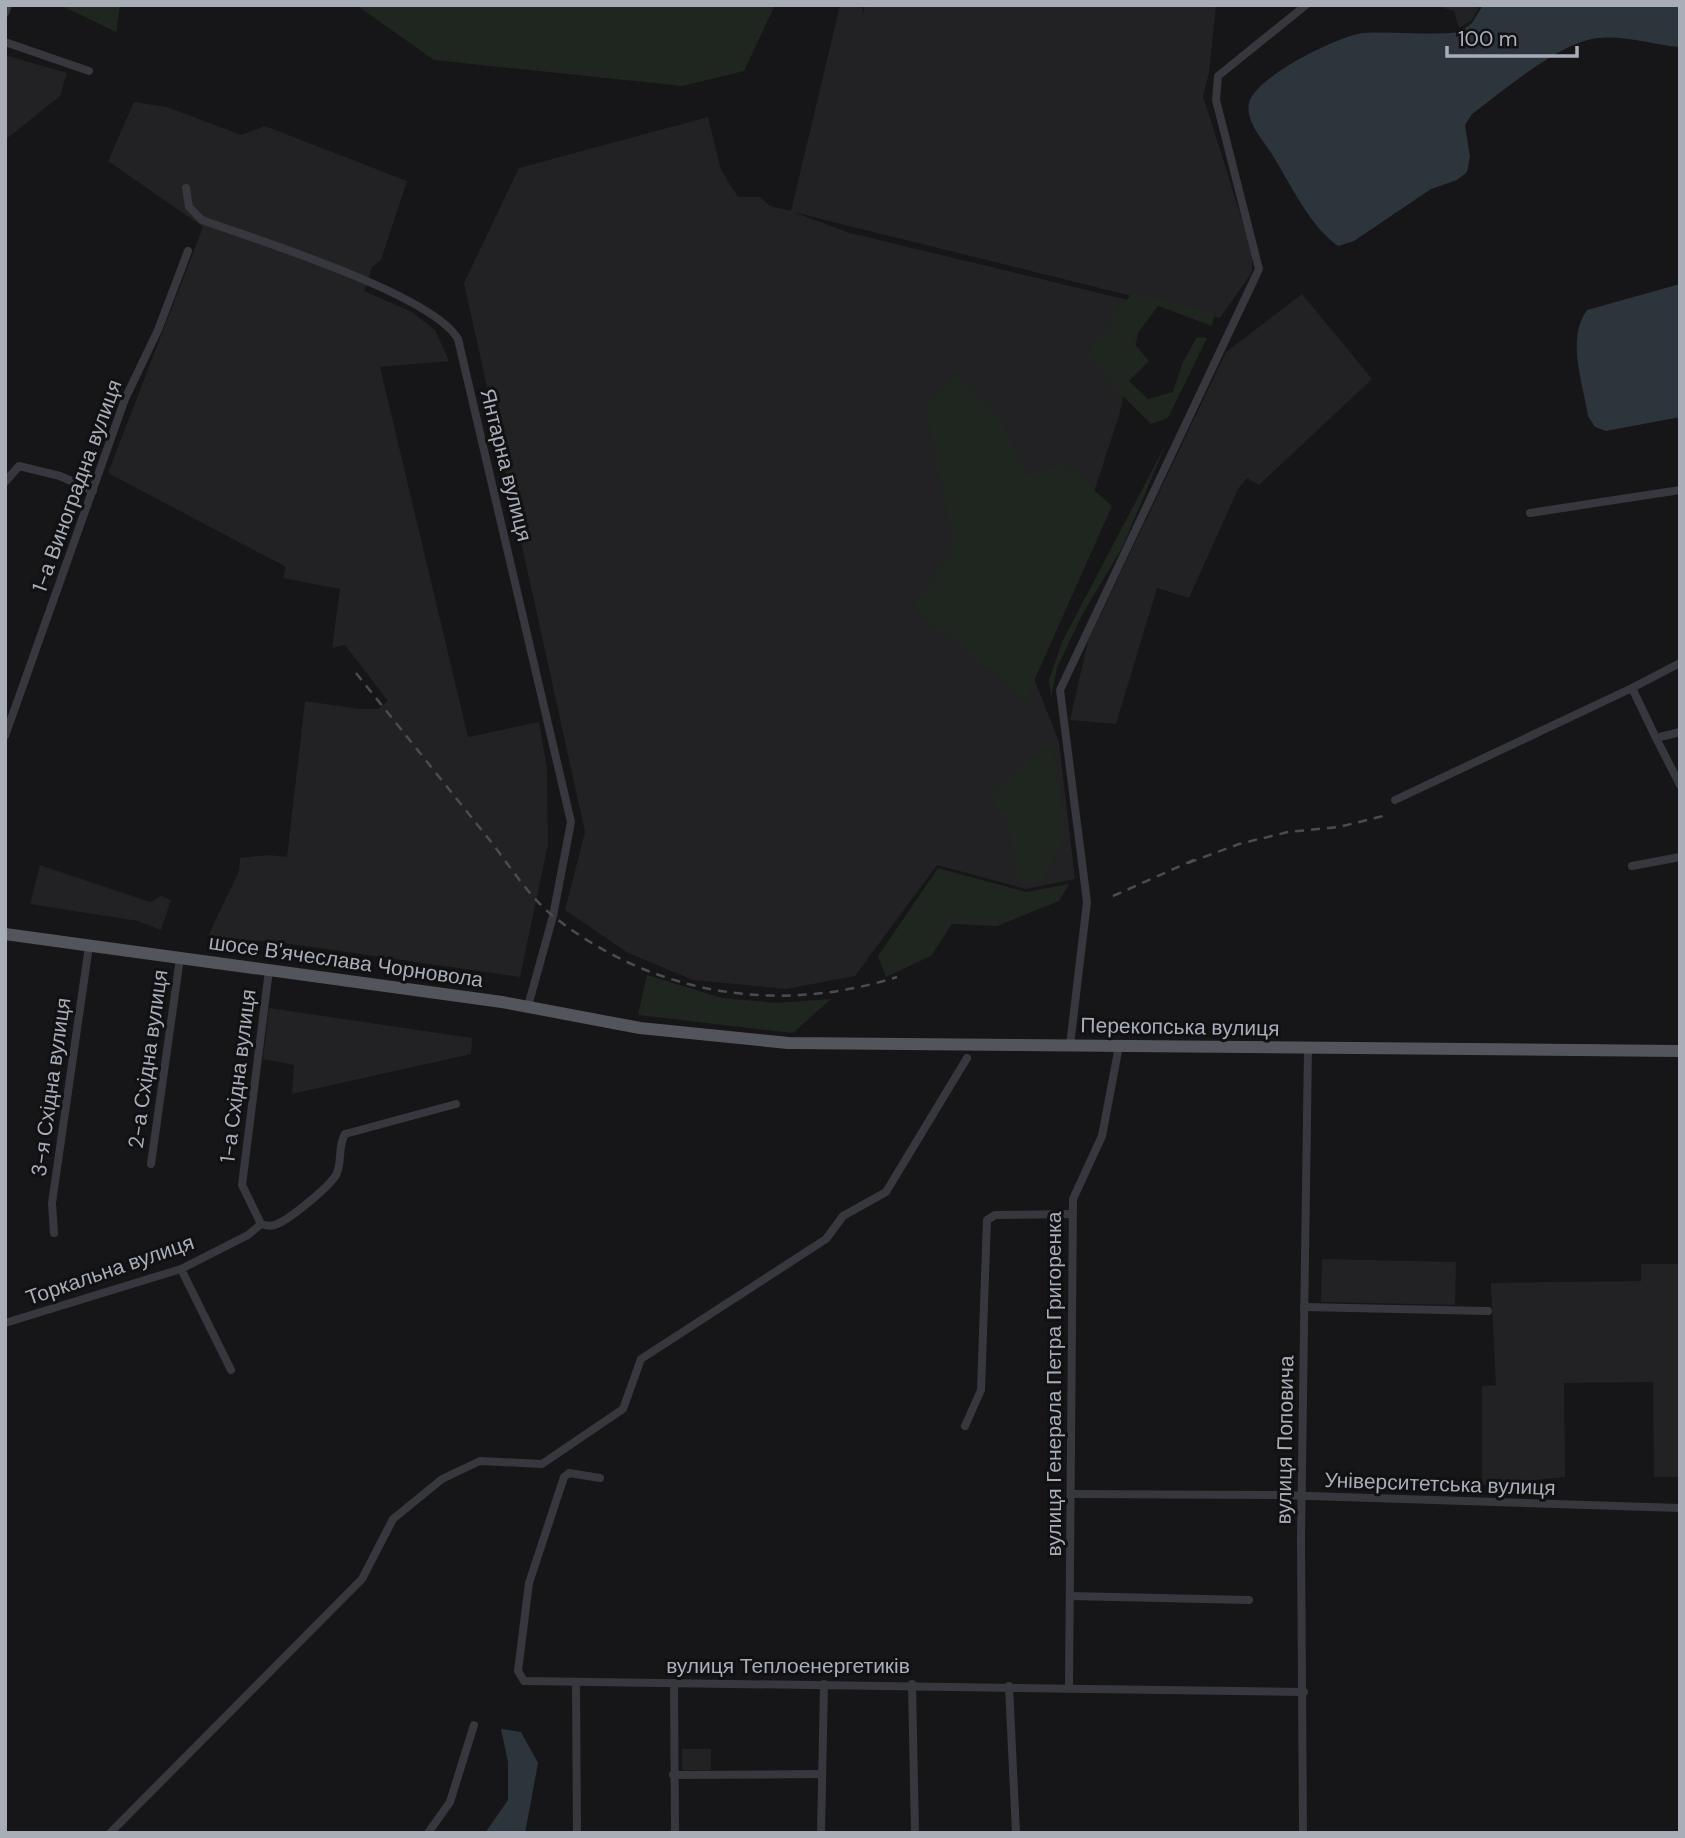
<svg xmlns="http://www.w3.org/2000/svg" width="1685" height="1838" font-family="'DM Sans',sans-serif">
	<style>
		.built { fill: #222225 }
		.green { fill: #1e261f }
		.water { fill: #2c353c }
		.lines { fill: none; stroke-linecap: round; stroke-linejoin: round }
		.minor { stroke: #37383d; stroke-width: 8 }
		.primary { stroke: #53555c; stroke-width: 12 }
		.rail { stroke: #4a4c52; stroke-width: 2.5; stroke-dasharray: 9 7; stroke-linecap: butt }
		.labels { text-anchor: middle; stroke-width: 6; stroke-linejoin: round; paint-order: stroke }
		.street-label { font-size: 21px; fill: #a8adb8; stroke: #111113 }
	</style>
	<rect width="100%" height="100%" fill="#161618"/>
	<g class="built">
		<path d="M840,5H863L862,17L865,5H1216L1209,73L1203,96L1252,251V272L1220,318L793,212L850,233L1145,304L1119,416L1033,676L1059,742L1075,879L1026,889L937,865L855,976L786,989L693,980L628,953L565,910L585,832L464,283L519,168L708,117L721,170L738,197H760L770,206L791,211Z"/>
		<path d="M1433,5H1480L1472,20L1459,28L1454,11Z"/>
		<path d="M5,55L67,73L60,96L5,140Z"/>
		<path d="M134,102L167,107L241,135L265,126L407,181L381,260L372,267L364,291L412,312L435,330L449,361L380,367L468,737L539,722L547,768L548,844L520,977L291,944L208,936L239,871L240,858L269,855L287,857L305,701L359,709H378L388,701L345,645L332,648L340,589L283,578L286,567L108,473L203,227L108,161Z"/>
		<path d="M1302,294L1372,379L1259,485L1247,478L1238,489L1189,598L1157,588L1116,724L1070,720L1088,641L1226,352Z"/>
		<path d="M40,865L150,902L161,896L171,900L161,930L138,921L30,904Z"/>
		<path d="M269,1008L472,1038L471,1054L292,1094L294,1065L263,1059Z"/>
		<path d="M1322,1259L1456,1262L1455,1305L1321,1302Z"/>
		<path d="M1641,1264H1680V1477H1654L1653,1382L1564,1383L1565,1477L1482,1485V1386L1496,1385L1491,1283L1641,1281Z"/>
		<rect x="682" y="1749" width="29" height="21"/>
	</g>
	<g class="green">
		<path d="M60,5H120L116,32Z"/>
		<path d="M356,5H775L744,71L682,86L434,60Z"/>
		<path d="M1132,293L1215,313L1212,326L1158,306L1132,341L1149,361L1129,381L1148,399L1173,392L1182,364L1197,337L1207,338L1168,418L1151,424L1112,385L1088,352Z"/>
		<path d="M958,374L999,416L1026,475L1065,464L1112,506L1026,699L913,608L954,547L925,404Z"/>
		<path d="M1167,442L1122,548L1083,613L1057,668L1051,697L1049,680L1062,642Z"/>
		<path d="M1052,742L1066,836L1041,882H1017L1009,826L988,795Z"/>
		<path d="M938,868L1026,892L1069,884L1059,901L997,926L952,924L931,956L886,977L878,956Z"/>
		<path d="M647,975L722,998L777,1003L831,999L793,1033L638,1015Z"/>
	</g>
	<g class="water">
		<path d="M1483,5H1680V47C1653,45 1625,35 1598,38C1559,42 1504,91 1472,114L1465,125L1470,157L1467,172L1457,180L1431,189L1354,241L1338,246C1309,225 1291,185 1273,156C1264,141 1245,122 1249,103C1255,77 1339,35 1364,33C1396,31 1428,36 1460,32L1472,23Z"/>
		<path d="M1680,284V417L1606,431L1595,427L1588,416C1583,382 1566,339 1587,310Z"/>
		<path d="M501,1729L521,1732L538,1763L525,1833H485L508,1800V1762Z"/>
	</g>
	<g class="lines">
		<g class="minor">
			<path d="M5,13L8,5"/>
			<path d="M5,42L89,71"/>
			<path d="M186,188L189,207L202,220C257,240 432,294 458,339L571,822L553,916L528,1006"/>
			<path d="M5,482L19,466L60,476L93,491"/>
			<path d="M1530,513L1680,490"/>
			<path d="M1632,688L1680,663"/>
			<path d="M1680,732L1656,738L1680,785"/>
			<path d="M5,736L125,399L158,330L188,251"/>
			<path d="M1395,800L1632,688L1656,738"/>
			<path d="M1632,866L1680,857"/>
			<path d="M1070,1045L1087,902L1060,690L1259,269L1216,100L1218,76L1306,5"/>
			<path d="M151,1164L180,958"/>
			<path d="M261,1224L242,1185L269,970"/>
			<path d="M261,1224C267,1226 272,1227 277,1224C290,1219 329,1187 336,1175C343,1161 337,1148 345,1134L456,1104"/>
			<path d="M54,1233L52,1203L89,946"/>
			<path d="M181,1269L231,1370"/>
			<path d="M1304,1307L1488,1311"/>
			<path d="M5,1323L181,1269L248,1235L261,1224"/>
			<path d="M965,1426L981,1390L987,1220L995,1215L1072,1214"/>
			<path d="M600,1478L569,1473L564,1477L529,1583L518,1671L524,1681L1304,1692"/>
			<path d="M1072,1494L1279,1495L1680,1508"/>
			<path d="M1070,1596L1249,1600"/>
			<path d="M576,1683L577,1833"/>
			<path d="M674,1683L675,1833"/>
			<path d="M912,1684L915,1833"/>
			<path d="M1009,1686L1016,1833"/>
			<path d="M1069,1688L1073,1199L1102,1136L1119,1046"/>
			<path d="M673,1775L822,1774"/>
			<path d="M110,1833L362,1579L393,1519L442,1479L480,1461L542,1464L623,1409L641,1359L826,1239L843,1216L886,1192L967,1058"/>
			<path d="M428,1833L450,1802L474,1725"/>
			<path d="M821,1833L824,1684"/>
			<path d="M1303,1833L1301,1539L1308,1047"/>
		</g>
		<path class="primary" d="M5,934L502,1002L640,1028L788,1043L1680,1051"/>
		<g class="rail">
			<path d="M356,673C400,728 444,783 488,838C508,863 528,896 553,916C653,995 777,1015 897,977"/>
			<path d="M1188,863L1239,844L1288,832L1339,827L1387,815"/>
			<path d="M1113,896L1196,859"/>
		</g>
	</g>
	<g class="labels">
		<g class="street-label">
			<text transform="translate(506 465) rotate(76)" y="7">Янтарна вулиця</text>
			<text transform="translate(77 486) rotate(-70)" y="7">1-а Виноградна вулиця</text>
			<text transform="translate(346 961) rotate(8)" y="7">шосе В'ячеслава Чорновола</text>
			<text transform="translate(1180 1027) rotate(1)" y="7">Перекопська вулиця</text>
			<text transform="translate(148 1059) rotate(-82)" y="7">2-а Східна вулиця</text>
			<text transform="translate(238 1076) rotate(-83)" y="7">1-а Східна вулиця</text>
			<text transform="translate(51 1087) rotate(-82)" y="7">3-я Східна вулиця</text>
			<text transform="translate(110 1270) rotate(-19)" y="7">Торкальна вулиця</text>
			<text transform="translate(1054 1384) rotate(-90)" y="7">вулиця Генерала Петра Григоренка</text>
			<text transform="translate(1285 1440) rotate(-89)" y="7">вулиця Поповича</text>
			<text transform="translate(1440 1484) rotate(2)" y="7">Університетська вулиця</text>
			<text x="788" y="1673">вулиця Теплоенергетиків</text>
		</g>
	</g>
	<rect width="1685" height="1838" fill="none" stroke="#a8adb8" stroke-width="14"/>
	<path d="M1447 46v10h130v-10" fill="none" stroke="#a8adb8" stroke-width="3.5"/>
	<text x="1458" y="46" font-size="21" fill="#a8adb8" stroke="#111113" stroke-width="5" paint-order="stroke">100 m</text>
</svg>
